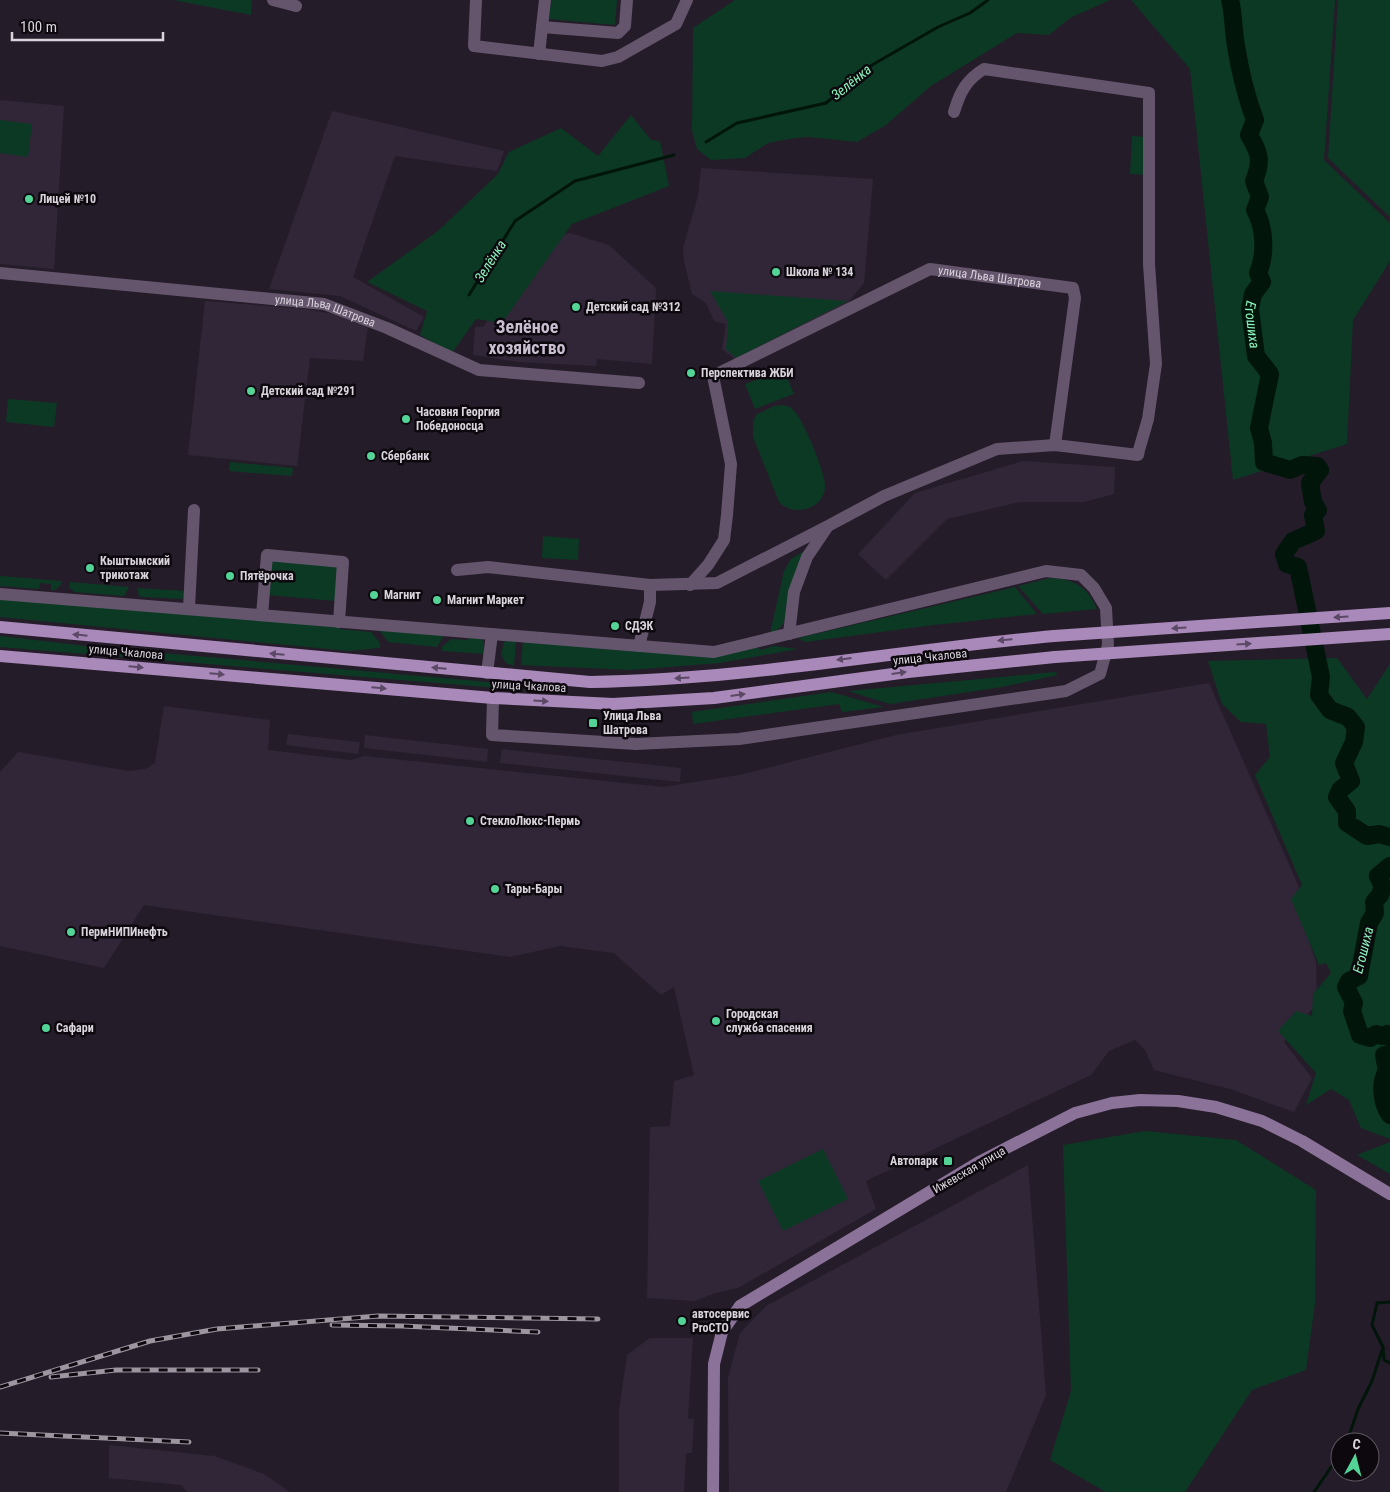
<svg xmlns="http://www.w3.org/2000/svg" width="1390" height="1492" font-family="'Roboto Condensed',sans-serif">
	<style>
		.built { fill: #312637 }
		.green { fill: #0c3924 }
		.lines { fill: none; stroke-linecap: round; stroke-linejoin: round }
		.stream { stroke: #01150a; stroke-width: 3 }
		.river { stroke: #01150a; stroke-width: 18 }
		.street { stroke: #64556d; stroke-width: 12 }
		.secondary { stroke: #8b7298; stroke-width: 12 }
		.primary { stroke: #a989ba; stroke-width: 12 }
		.rail-casing { stroke: #9d96a1; stroke-width: 5 }
		.rail { stroke: #0c080e; stroke-width: 3; stroke-dasharray: 9; stroke-linecap: butt }
		.primary-bridge { stroke: #a989ba; stroke-width: 12 }
		.oneway { fill: #5a4864 }
		.poi-dot { fill: #53d396; stroke: #0c080e; stroke-width: 2 }
		.labels { text-anchor: middle; stroke-width: 5; stroke-linejoin: round; paint-order: stroke }
		.poi-label { font-size: 12px; font-weight: bold; fill: #d9d3dc; stroke: #0c080e; text-anchor: start }
		.street-label { font-size: 12px; fill: #d9d3dc; stroke: #0c080e }
		.water-label { font-size: 14px; font-style: italic; fill: #8cf3bc; stroke: #0c080e }
		.district-label { font-size: 18px; font-weight: bold; fill: #cabfd0; stroke: #0c080e }
	</style>
	<rect width="100%" height="100%" fill="#251c29"/>
	<g class="built">
		<path d="M0,100L64,106L54,269L0,264Z"/>
		<path d="M332,111L504,151L497,171L395,156L353,277L424,317L416,331L340,296L269,289Z"/>
		<path d="M701,168L873,179L864,283L846,305L736,360L722,349L726,324L714,321L706,303L692,294L684,261L683,248L698,196Z"/>
		<path d="M570,233L609,245L656,288L652,364L597,359L596,366L519,362L473,355L475,327H483L547,238Z"/>
		<path d="M205,301L305,309L340,315L368,326L363,361L310,358L297,466L188,455Z"/>
		<path d="M1023,461L1115,467L1114,494L1084,502H1020L947,519L886,580L858,554L915,493Z"/>
		<path d="M1209,683L1305,901L1303,923L1316,963L1317,1003L1284,1042L1312,1078L1294,1112L1230,1089L1154,1070L1145,1050L1135,1040L1109,1051L1091,1075L866,1181L876,1209L738,1288L716,1293L694,1301L647,1298L650,1127L670,1126L674,1081L694,1075L674,987L661,995L614,953L560,946L510,957L144,905L104,968L0,946V772L18,752L129,771L145,769L155,763L164,706L270,720L268,750L351,760L364,756L663,787L739,775L896,735Z"/>
		<path d="M288,734L360,742L358,754L286,745Z"/>
		<path d="M365,735L488,749L487,762L364,748Z"/>
		<path d="M502,749L681,768L680,782L500,763Z"/>
		<path d="M1028,1165L1046,1395L1006,1492H729L728,1378L740,1333L766,1306Z"/>
		<path d="M650,1338H693L688,1418L694,1419L692,1453H686L684,1492H619V1411L627,1355Z"/>
		<path d="M109,1445L214,1456L264,1474L290,1492H187L181,1485L109,1478Z"/>
	</g>
	<g class="green">
		<path d="M173,0H252L251,15Z"/>
		<path d="M551,0H617L615,25L549,19Z"/>
		<path d="M735,0H1110L1070,18L1049,35L1017,33L931,86L886,125L857,142L808,137L795,138L768,143L745,158L711,160L697,149L692,131L693,28Z"/>
		<path d="M1131,0H1335L1324,160L1390,223V261L1353,320L1347,444L1233,480L1190,69Z"/>
		<path d="M1338,0H1390V217L1328,158Z"/>
		<path d="M631,115L651,140L660,141L669,186L572,224L502,323L476,319L452,353L420,335L427,311L367,282L438,231L498,174L509,152L561,128L598,156Z"/>
		<path d="M0,120L32,124L28,157L0,153Z"/>
		<path d="M1132,136L1147,137V175L1130,174Z"/>
		<path d="M710,291L848,301L736,358L726,349L728,322Z"/>
		<path d="M784,370L794,394L755,409L745,384Z"/>
		<path d="M8,399L57,403L54,427L6,422Z"/>
		<path d="M782,405C788,406 791,407 795,412C804,422 826,474 825,487C824,510 793,517 779,502L753,437V422L756,415L774,406Z"/>
		<path d="M230,462L293,468L292,476L229,471Z"/>
		<path d="M543,536L579,539L578,560L542,558Z"/>
		<path d="M804,551L788,599L784,623L775,633H770L784,571L791,559Z"/>
		<path d="M270,558L339,564L336,601L267,595Z"/>
		<path d="M0,576L62,581L60,586L55,590H51V584L40,583L39,589L0,586Z"/>
		<path d="M1050,578C1075,579 1087,587 1097,609L1043,614L1018,586Z"/>
		<path d="M70,582L129,587L124,596L74,592L69,587Z"/>
		<path d="M1015,587L1037,614L934,625L805,642L798,638Z"/>
		<path d="M137,588L187,591L182,599L143,597L139,596Z"/>
		<path d="M0,597L339,625V629L371,632L380,643V648L349,651L0,617Z"/>
		<path d="M377,627L445,634L437,647L388,642Z"/>
		<path d="M0,636L95,647L511,684V689L0,647Z"/>
		<path d="M469,636L481,639L484,642V654L442,651V647L451,639L468,640Z"/>
		<path d="M509,639L516,640L514,666L506,663L501,655L504,642Z"/>
		<path d="M523,641L701,656L757,647L761,650L773,646L798,649L720,663L630,670L521,665Z"/>
		<path d="M1337,658L1367,699L1390,664V1139L1361,1128L1349,1100L1331,1089L1306,1105L1316,1073L1278,1031L1296,1011L1312,1016L1313,994L1331,973L1326,963L1319,965L1291,899L1302,885L1255,775L1270,757L1266,724L1241,722L1222,704L1208,661Z"/>
		<path d="M1055,672L1058,675L1002,687L890,704L848,691Z"/>
		<path d="M831,692L884,707L842,712L839,704L693,724L692,712Z"/>
		<path d="M1145,1131L1236,1140L1316,1190L1315,1303L1306,1370L1252,1390L1185,1492H1106L1050,1460L1071,1391L1063,1145Z"/>
		<path d="M1390,1142V1174L1357,1155Z"/>
		<path d="M823,1149L848,1199L783,1231L758,1181Z"/>
	</g>
	<g class="lines">
		<g class="stream">
			<path d="M706,142L737,123L826,103L872,65L938,27L970,13L988,0"/>
			<path d="M469,295L515,221L575,181L674,155"/>
			<path d="M1390,1302L1377,1303L1372,1325L1383,1347L1384,1360L1390,1363"/>
			<path d="M1347,1442L1358,1409L1372,1381L1383,1347"/>
			<path d="M1314,1492L1340,1454"/>
		</g>
		<g class="river">
			<path id="s1" d="M1230,0C1234,15 1233,30 1236,46C1240,71 1246,96 1255,120L1249,135C1260,153 1262,161 1254,181L1260,197L1255,210C1265,228 1266,254 1258,273L1262,282L1253,294L1250,309L1256,356L1270,374L1259,428L1263,443L1264,462L1290,470L1302,465L1317,466L1320,470L1310,483L1313,502L1318,510L1313,515L1316,531L1293,541L1284,554L1287,564L1298,567L1321,677L1319,695L1330,710L1348,717L1356,727L1354,742L1344,763L1351,781L1340,790L1337,797L1347,811V823L1367,836L1379,834L1390,837"/>
			<path d="M1390,866L1378,876L1383,887L1380,895L1374,902L1375,913L1369,923L1359,976L1349,981L1346,987L1354,1003L1352,1011L1360,1035L1370,1038L1376,1034L1382,1036L1387,1034L1390,1038"/>
			<path d="M1390,1055H1384L1387,1071C1379,1083 1382,1104 1390,1115"/>
		</g>
		<g class="street">
			<path d="M273,0L296,6"/>
			<path d="M476,0L474,46L602,61L618,57L676,24L687,0"/>
			<path d="M542,27L618,33L625,26L627,0"/>
			<path d="M539,54L545,0"/>
			<path id="s2" d="M0,273L324,304L387,328L479,370L639,383"/>
			<path d="M457,570L488,567L650,585L717,583L826,527"/>
			<path id="s3" d="M690,585L708,565L724,540L727,515L731,464L713,376L930,269L1073,288L1075,298L1055,445"/>
			<path d="M0,594L714,652L1046,571L1081,575L1094,588L1106,608L1108,645L1100,674L1066,691L739,739L636,744L492,735L493,698"/>
			<path d="M189,608L194,510"/>
			<path d="M262,615L267,555L343,562L339,622"/>
			<path d="M789,634L794,592L807,557L828,526L884,496L997,449L1055,445L1138,455L1139,450L1148,419L1156,364L1149,264V93L984,69C966,80 960,92 954,112"/>
			<path d="M639,646L650,602V585"/>
			<path d="M487,673L492,634"/>
		</g>
		<path class="secondary" d="M713,1492L714,1364L722,1332L740,1306L981,1161L1075,1113L1112,1103L1140,1100L1178,1101L1216,1107L1262,1121L1302,1141L1390,1194"/>
		<g class="primary">
			<path d="M0,627L590,682C745,680 899,650 1054,636"/>
			<path d="M0,656L493,698L613,704L714,698L908,672L1055,657"/>
		</g>
		<g class="rail-casing">
			<g id="rail">
				<path d="M332,1325L402,1326L538,1332"/>
				<path d="M51,1377L116,1370H258"/>
				<path d="M0,1387L150,1341L217,1329L378,1316L598,1319"/>
				<path d="M0,1433L189,1442"/>
			</g>
		</g>
		<use href="#rail" class="rail"/>
		<g class="primary-bridge">
			<path d="M1054,636L1390,613"/>
			<path d="M1055,657L1390,634"/>
		</g>
	</g>
	<defs><path id="oneway-solid" d="M-6-.8H1V-3.2L6.5 0L1 3.2V.8H-6Z" transform="scale(1.25)"/></defs>
	<g class="oneway">
		<use href="#oneway-solid" transform="translate(1341 617) rotate(176)"/>
		<use href="#oneway-solid" transform="translate(1179 628) rotate(176)"/>
		<use href="#oneway-solid" transform="translate(80 635) rotate(-174)"/>
		<use href="#oneway-solid" transform="translate(1005 640) rotate(175)"/>
		<use href="#oneway-solid" transform="translate(1244 644) rotate(-4)"/>
		<use href="#oneway-solid" transform="translate(277 654) rotate(-175)"/>
		<use href="#oneway-solid" transform="translate(844 659) rotate(173)"/>
		<use href="#oneway-solid" transform="translate(136 667) rotate(5)"/>
		<use href="#oneway-solid" transform="translate(439 668) rotate(-175)"/>
		<use href="#oneway-solid" transform="translate(899 673) rotate(-8)"/>
		<use href="#oneway-solid" transform="translate(217 674) rotate(5)"/>
		<use href="#oneway-solid" transform="translate(682 678) rotate(176)"/>
		<use href="#oneway-solid" transform="translate(379 688) rotate(5)"/>
		<use href="#oneway-solid" transform="translate(738 695) rotate(-8)"/>
		<use href="#oneway-solid" transform="translate(541 701) rotate(3)"/>
	</g>
	<g class="poi-dot">
		<circle cx="29" cy="199" r="5"/>
		<circle cx="776" cy="272" r="5"/>
		<circle cx="576" cy="307" r="5"/>
		<circle cx="691" cy="373" r="5"/>
		<circle cx="251" cy="391" r="5"/>
		<circle cx="406" cy="419" r="5"/>
		<circle cx="371" cy="456" r="5"/>
		<circle cx="90" cy="568" r="5"/>
		<circle cx="230" cy="576" r="5"/>
		<circle cx="374" cy="595" r="5"/>
		<circle cx="437" cy="600" r="5"/>
		<circle cx="615" cy="626" r="5"/>
		<rect x="588" y="718" width="10" height="10" rx="2.5"/>
		<circle cx="470" cy="821" r="5"/>
		<circle cx="495" cy="889" r="5"/>
		<circle cx="71" cy="932" r="5"/>
		<circle cx="716" cy="1021" r="5"/>
		<circle cx="46" cy="1028" r="5"/>
		<rect x="943" y="1156" width="10" height="10" rx="2.5"/>
		<circle cx="682" cy="1321" r="5"/>
	</g>
	<g class="labels">
		<g class="poi-label">
			<text x="39" y="203">Лицей №10</text>
			<text x="786" y="276">Школа № 134</text>
			<text x="586" y="311">Детский сад №312</text>
			<text x="701" y="377">Перспектива ЖБИ</text>
			<text x="261" y="395">Детский сад №291</text>
			<text x="416" y="416">Часовня Георгия<tspan x="416" dy="14">Победоносца</tspan></text>
			<text x="381" y="460">Сбербанк</text>
			<text x="100" y="565">Кыштымский<tspan x="100" dy="14">трикотаж</tspan></text>
			<text x="240" y="580">Пятёрочка</text>
			<text x="384" y="599">Магнит</text>
			<text x="447" y="604">Магнит Маркет</text>
			<text x="625" y="630">СДЭК</text>
			<text x="603" y="720">Улица Льва<tspan x="603" dy="14">Шатрова</tspan></text>
			<text x="480" y="825">СтеклоЛюкс-Пермь</text>
			<text x="505" y="893">Тары-Бары</text>
			<text x="81" y="936">ПермНИПИнефть</text>
			<text x="726" y="1018">Городская<tspan x="726" dy="14">служба спасения</tspan></text>
			<text x="56" y="1032">Сафари</text>
			<text x="938" y="1165" text-anchor="end">Автопарк</text>
			<text x="692" y="1318">автосервис<tspan x="692" dy="14">ProСТО</tspan></text>
		</g>
		<g class="street-label">
			<text dy="4" stroke="none"><textPath href="#s3" startOffset="525">улица Льва Шатрова</textPath></text>
			<text dy="4" stroke="none"><textPath href="#s2" startOffset="328">улица Льва Шатрова</textPath></text>
			<text transform="translate(126 652) rotate(5)" y="4">улица Чкалова</text>
			<text transform="translate(930 657) rotate(-6)" y="4">улица Чкалова</text>
			<text transform="translate(529 686) rotate(3)" y="4">улица Чкалова</text>
			<text transform="translate(969 1170) rotate(-30)" y="4">Ижевская улица</text>
		</g>
		<g class="water-label">
			<text transform="translate(851 82) rotate(-39)" y="5">Зелёнка</text>
			<text transform="translate(490 261) rotate(-58)" y="5">Зелёнка</text>
			<text dy="5" stroke="none"><textPath href="#s1" startOffset="340">Егошиха</textPath></text>
			<text transform="translate(1363 950) rotate(-76)" y="5">Егошиха</text>
		</g>
		<g class="district-label">
			<text x="527" y="333">Зелёное<tspan x="527" dy="21">хозяйство</tspan></text>
		</g>
	</g>
	<g transform="translate(1355 1457) rotate(7)"><circle r="24" fill="#0c080e" stroke="#5e5960"/>
	<path d="M0-4L9 19L0 12L-9 19Z" fill="#53d396"/>
	<text y="-8" font-size="14" font-weight="bold" text-anchor="middle" fill="#d9d3dc">С</text>
	</g>
	<path d="M12 32v8h151v-8" fill="none" stroke="#d9d3dc" stroke-width="2.5"/>
	<text x="20" y="32" font-size="15" fill="#d9d3dc" stroke="#0c080e" stroke-width="4" paint-order="stroke">100 m</text>
</svg>
